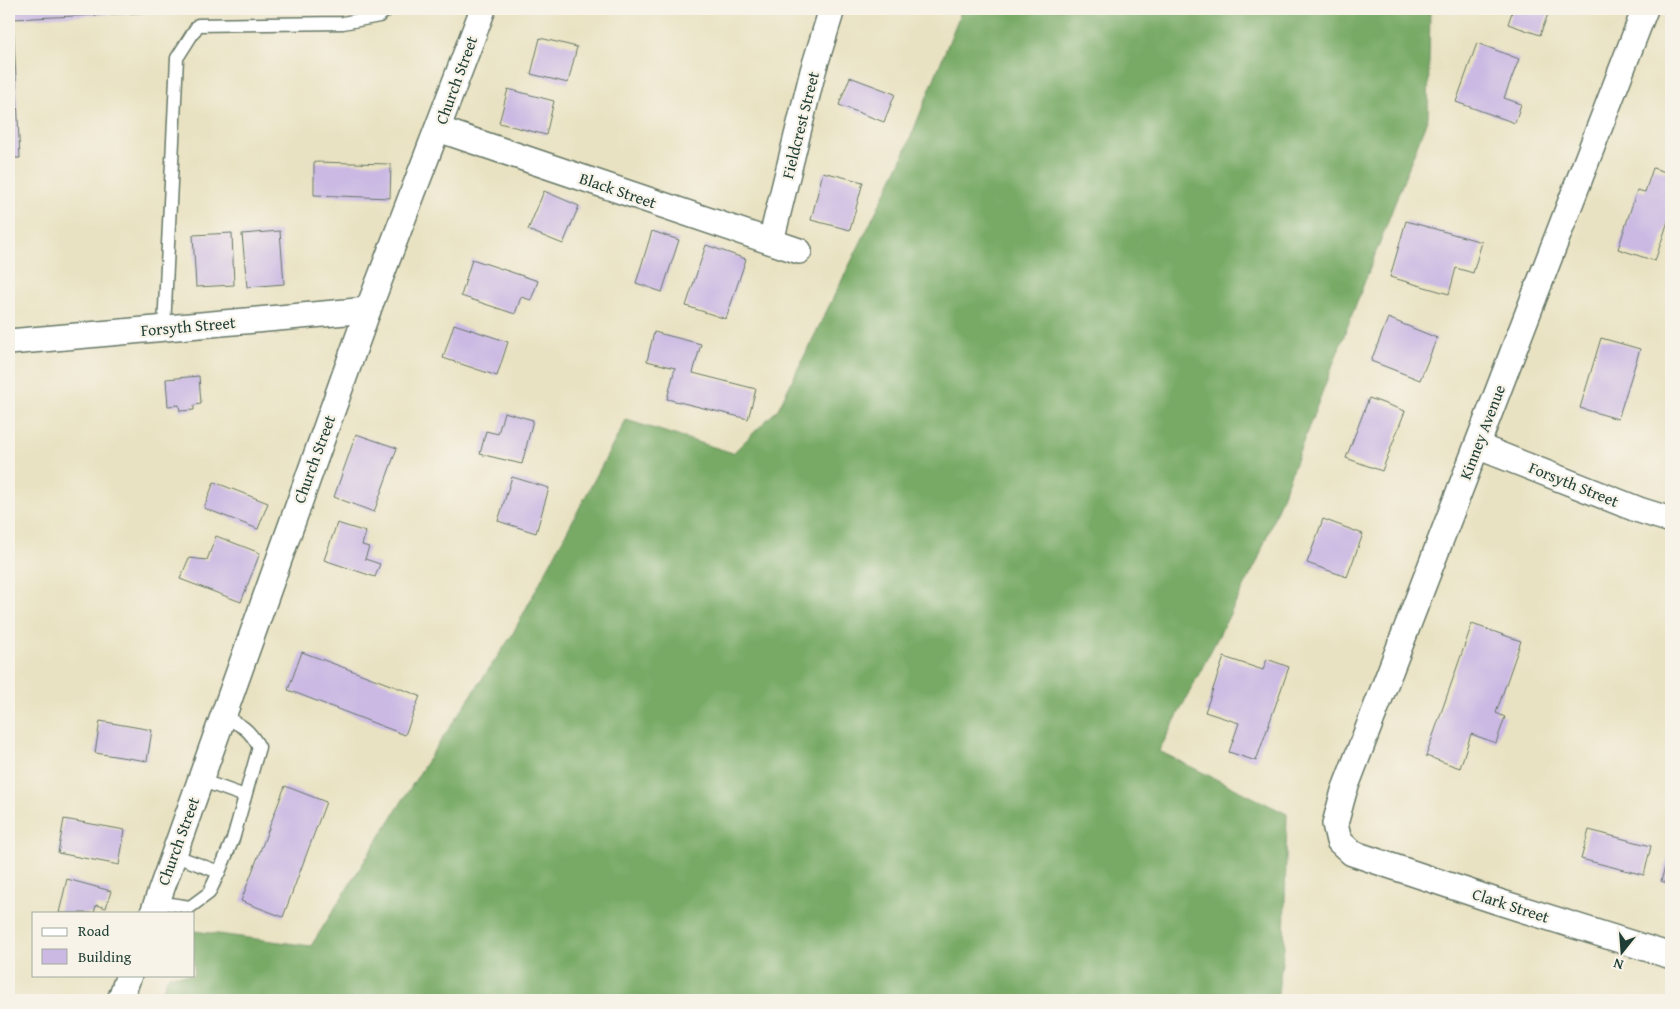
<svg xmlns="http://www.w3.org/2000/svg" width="1680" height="1009" font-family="'Gentium Book Plus',serif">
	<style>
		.forest { fill: #78aa66; stroke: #4c744d }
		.building { fill: #cbb9e3 }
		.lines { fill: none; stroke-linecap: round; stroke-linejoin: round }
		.service-casing { stroke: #676; stroke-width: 15 }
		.minor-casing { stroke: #676; stroke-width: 28 }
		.service { stroke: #fff; stroke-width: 12 }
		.minor { stroke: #fff; stroke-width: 25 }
		.labels { text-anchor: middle; stroke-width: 4.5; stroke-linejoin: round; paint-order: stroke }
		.street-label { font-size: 16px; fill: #1f3d34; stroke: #f7f3e8 }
	</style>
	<rect width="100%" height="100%" fill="#f7f3e8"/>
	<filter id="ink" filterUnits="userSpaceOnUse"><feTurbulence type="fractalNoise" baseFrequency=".02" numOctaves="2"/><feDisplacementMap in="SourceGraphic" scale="10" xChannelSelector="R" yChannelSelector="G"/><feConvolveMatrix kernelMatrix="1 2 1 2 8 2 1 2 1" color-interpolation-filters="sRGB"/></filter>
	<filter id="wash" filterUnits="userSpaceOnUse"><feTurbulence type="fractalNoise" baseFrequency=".0096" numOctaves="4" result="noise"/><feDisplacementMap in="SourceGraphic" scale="20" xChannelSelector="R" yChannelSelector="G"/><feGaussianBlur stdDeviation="1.12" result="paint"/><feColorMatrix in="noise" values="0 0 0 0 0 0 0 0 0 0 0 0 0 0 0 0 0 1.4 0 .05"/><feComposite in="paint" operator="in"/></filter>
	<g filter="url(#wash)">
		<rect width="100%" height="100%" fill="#e9e2c2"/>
		<path class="forest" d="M962,9H1430L1428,117L1257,562L1159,751L1287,814L1284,947L1277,1000H158L169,975H194V931L311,946L431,755L512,635L626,420L733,453L778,409L902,159Z"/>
		<g id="blocks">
			<g class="building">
				<path d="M9,9H176V11L13,19L20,158H9Z"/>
				<path d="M1513,9H1550L1540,35L1508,24Z"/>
				<path d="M540,38L577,47L568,83L531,74Z"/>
				<path d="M1477,43L1519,59L1504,98L1521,104L1515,123L1456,102Z"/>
				<path d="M850,77L895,94L884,122L839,105Z"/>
				<path d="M508,89L554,101L546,135L499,123Z"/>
				<path d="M314,162L391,164L390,198L314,195Z"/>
				<path d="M1653,168L1671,174V212L1655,261L1618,249L1637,190L1645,192Z"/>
				<path d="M823,172L863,182L850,230L811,220Z"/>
				<path d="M544,191L579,206L563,244L528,230Z"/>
				<path d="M1406,221L1482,242L1473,273L1456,268L1449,294L1390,277Z"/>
				<path d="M280,231L284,284L247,287L242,234Z"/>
				<path d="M652,231L679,240L662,292L636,283Z"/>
				<path d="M232,233L234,285L196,287L193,235Z"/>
				<path d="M706,245L746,259L726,319L686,306Z"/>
				<path d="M472,259L538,281L531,300L521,297L515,314L461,296Z"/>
				<path d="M1388,318L1437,338L1420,380L1371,361Z"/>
				<path d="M454,324L508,342L497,376L443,358Z"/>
				<path d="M654,332L701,344L693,373L756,389L748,419L667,399L675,368L647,361Z"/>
				<path d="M1601,338L1640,349L1618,419L1580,408Z"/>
				<path d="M199,376L201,404L194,405V410L180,411L179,405L168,406L166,379Z"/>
				<path d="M1369,398L1405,411L1382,471L1346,458Z"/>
				<path d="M504,412L533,420L522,464L480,454L486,431L498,434Z"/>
				<path d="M356,434L397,448L374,512L334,497Z"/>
				<path d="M512,477L549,488L536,533L498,521Z"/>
				<path d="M214,482L268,503L258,529L204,508Z"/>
				<path d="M1323,519L1363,534L1347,577L1307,563Z"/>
				<path d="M337,523L366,532L362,545L369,547L365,559L380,564L375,577L324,560Z"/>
				<path d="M216,536L260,553L241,602L180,579L189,558L207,560Z"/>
				<path d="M1472,624L1521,641L1496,713L1505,717L1496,743L1471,734L1460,768L1426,756Z"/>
				<path d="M302,652L420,696L405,735L288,690Z"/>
				<path d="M1224,657L1263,670L1267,659L1289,667L1256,761L1229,752L1239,723L1205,712Z"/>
				<path d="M100,721L152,730L147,761L95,753Z"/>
				<path d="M285,786L326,802L283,917L241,901Z"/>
				<path d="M64,819L125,830L119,865L58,853Z"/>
				<path d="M1589,830L1651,846L1644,875L1581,859Z"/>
				<path d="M1671,846V884L1661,881Z"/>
				<path d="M67,879L111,891L106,908L96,905L94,913H59Z"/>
			</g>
		</g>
	</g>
	<g filter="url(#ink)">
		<use href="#blocks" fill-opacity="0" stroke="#676" stroke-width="1"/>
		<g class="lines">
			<g class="service-casing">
				<g id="service">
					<path d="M164,328L177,58L198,25L343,23L379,16L388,9"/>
					<path d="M200,780L245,796"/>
					<path d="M173,855L219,872"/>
					<path d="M157,902L190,907L209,893L219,872L233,839L259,747C249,729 241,724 222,717"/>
				</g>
			</g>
			<g class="minor-casing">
				<g id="minor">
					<path d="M1645,9L1344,791L1335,824L1339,841L1352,853L1496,901L1671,956"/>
					<path d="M438,129L799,251"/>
					<path d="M771,241L813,71L832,9"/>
					<path d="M9,342L368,310"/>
					<path d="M1477,446L1639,510L1671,520"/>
					<path d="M153,913L368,310L483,9"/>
					<path d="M120,1000L129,975"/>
				</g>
			</g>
			<use href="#service" class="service"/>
			<use href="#minor" class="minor"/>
		</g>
	</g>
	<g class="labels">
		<g class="street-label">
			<text transform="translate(456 80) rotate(-70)" y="6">Church Street</text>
			<text transform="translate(800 125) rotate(-76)" y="6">Fieldcrest Street</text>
			<text transform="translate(618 190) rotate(19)" y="6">Black Street</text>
			<text transform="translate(188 326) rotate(-5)" y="6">Forsyth Street</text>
			<text transform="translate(1482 432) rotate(-69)" y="6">Kinney Avenue</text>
			<text transform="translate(314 459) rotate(-70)" y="6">Church Street</text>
			<text transform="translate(1574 484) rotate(22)" y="6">Forsyth Street</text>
			<text transform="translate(178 841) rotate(-70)" y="6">Church Street</text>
			<text transform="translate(1511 905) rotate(18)" y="6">Clark Street</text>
		</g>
	</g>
	<rect width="1680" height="1009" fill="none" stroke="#f7f3e8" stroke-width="30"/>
	<rect x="32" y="912" width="162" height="65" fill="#f7f3e8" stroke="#a1aaa0"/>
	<rect x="42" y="928" width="25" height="8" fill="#ffffff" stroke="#a1aaa0"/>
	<text x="78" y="936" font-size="15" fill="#1f3d34">Road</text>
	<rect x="42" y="949" width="25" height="15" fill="#cbb9e3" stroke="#a1aaa0"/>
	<text x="78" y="962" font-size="15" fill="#1f3d34">Building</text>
	<g transform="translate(1622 952) rotate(197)" stroke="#f7f3e8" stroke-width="4" paint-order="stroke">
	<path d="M0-4L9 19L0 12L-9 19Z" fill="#1f3d34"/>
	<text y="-8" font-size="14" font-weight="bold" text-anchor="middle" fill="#1f3d34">N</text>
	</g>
</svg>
